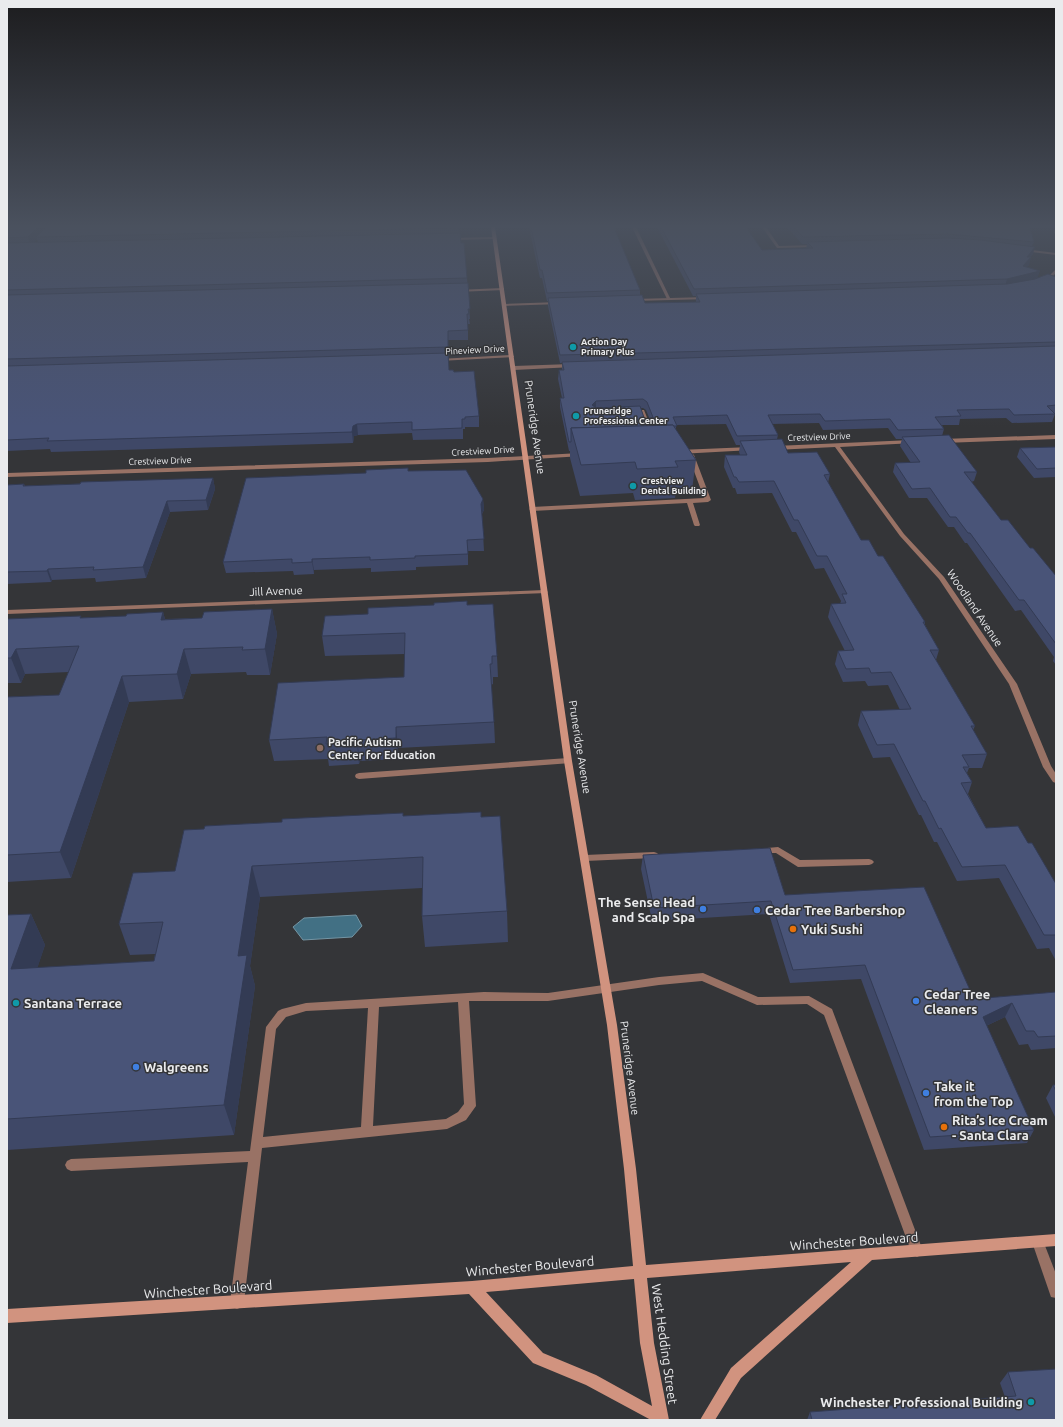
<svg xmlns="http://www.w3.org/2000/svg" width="1063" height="1427" font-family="Ubuntu,sans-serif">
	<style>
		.water { fill: #427084; stroke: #7495a4 }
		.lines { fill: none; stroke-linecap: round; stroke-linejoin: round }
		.service { fill: #997265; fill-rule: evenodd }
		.minor { fill: #997265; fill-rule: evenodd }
		.tertiary { fill: #997265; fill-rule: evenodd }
		.secondary { fill: #d1937f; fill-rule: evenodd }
		.wall { fill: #3f4867; fill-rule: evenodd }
		.shaded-wall { fill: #333b54 }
		.building { fill: #495478; stroke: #333b54 }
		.culture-dot { fill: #0f9aa8; stroke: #343538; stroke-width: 1.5 }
		.education-dot { fill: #8d6e63; stroke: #343538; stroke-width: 1.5 }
		.shop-dot { fill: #3f7fe0; stroke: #343538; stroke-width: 1.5 }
		.food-dot { fill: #e8710a; stroke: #343538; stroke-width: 1.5 }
		.labels { text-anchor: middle; stroke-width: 3; stroke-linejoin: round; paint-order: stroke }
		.far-poi-label { font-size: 9px; font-weight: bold; fill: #eaebed; stroke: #343538; text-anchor: start }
		.far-street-label { font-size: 9px; fill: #eaebed; stroke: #343538 }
		.street-label { font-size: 11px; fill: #eaebed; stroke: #343538 }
		.poi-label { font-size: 11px; font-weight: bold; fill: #eaebed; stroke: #343538; text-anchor: start }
		.near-poi-label { font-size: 13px; font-weight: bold; fill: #eaebed; stroke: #343538; text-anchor: start }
		.near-street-label { font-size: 13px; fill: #eaebed; stroke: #343538 }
	</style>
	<rect width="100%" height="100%" fill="#343538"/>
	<path class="water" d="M356,915L362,926L352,937L303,940L293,927L304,918Z"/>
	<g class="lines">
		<g class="service">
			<path d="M629,410H644L654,435L653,436L648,435L640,413L629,412Z"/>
			<path d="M691,453L694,455L711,500L708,502L693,503L700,525L699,526H695L694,525L687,503L532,511L529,509L532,507L704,498L688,455Z"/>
			<path d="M568,758L572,761L571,763L359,779L356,778L355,776L356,774L359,773Z"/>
			<path d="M778,847L800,860L869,859L872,860L874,862L872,864L869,865L798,867L776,853H758L756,851L758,849Z"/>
			<path d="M654,852L657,853L659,855L657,857L654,858L585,861L582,860L580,858L582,856L585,855Z"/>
			<path d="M703,973L758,997L809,996L832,1009L923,1251L921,1255L917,1257L913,1255L911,1251L824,1015L807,1004L757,1005L702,981L659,985L548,1001H469L476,1106L466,1120L447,1129L262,1148L244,1302L242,1307L237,1309L232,1307L230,1302L248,1162L71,1171L67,1169L65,1165L67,1161L71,1159L250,1151L266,1027L278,1011L282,1009L306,1003L484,992L548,993L659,977ZM458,1002L464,1104L458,1112L446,1119L373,1126L379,1007ZM368,1008L361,1127L263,1137L276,1029L286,1017L306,1011Z"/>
			<path d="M1038,1236L1042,1238L1056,1274V1298L1051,1297L1032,1242L1034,1238Z"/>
		</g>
		<g class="minor">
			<path d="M632,227H636L671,300L667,299Z"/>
			<path d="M762,227H766L779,246L816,245L818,246L816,247L777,248Z"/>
			<path d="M495,237L496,239L451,240L449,239L451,238Z"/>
			<path d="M1024,249L1056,253V255L1023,251Z"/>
			<path d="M502,288H504V290L457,292L455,291L457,290Z"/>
			<path d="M512,355L514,356V357L439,361L437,360L439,359Z"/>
			<path d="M571,364L573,365V367L514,370L511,368L514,366Z"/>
			<path d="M1056,435V439L943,443L940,441L943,439Z"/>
			<path d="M912,440L914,441V443L840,447L904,534L944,577L1017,684L1051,766L1056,774V783L1053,782L1043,767L1009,684L939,579L900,536L835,447L775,450L772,448L775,446Z"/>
			<path d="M750,447L753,449L752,450L679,454L676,452L679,450Z"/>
			<path d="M580,453L582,454V456L488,462L7,477V473L488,458Z"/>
			<path d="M545,590L548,592L547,593L7,614V610Z"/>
		</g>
		<g class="tertiary">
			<path d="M1056,229V234L1054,233V230Z"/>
			<path d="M1055,270H1056V273L1052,277L1041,280V278L1050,275Z"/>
			<path d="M707,297L709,298V299L634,301L632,300L634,299Z"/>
			<path d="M559,302L561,303V304L504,306L502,305L504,304Z"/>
		</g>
		<path class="secondary" d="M491,227H495L572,761L617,1025L636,1169L646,1265L1056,1234V1246L872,1260L741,1378L715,1420H700L731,1368L851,1262L647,1278L654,1343L669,1420H651L586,1385L533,1363L469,1294L7,1323V1309L472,1281L633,1266L624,1169L607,1025L564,761ZM634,1279L640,1343L652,1406L596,1375L543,1353L486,1292Z"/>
	</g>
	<g class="wall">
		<path d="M7,227H459L461,243L467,278L470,319H469L470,324H468V340H448L449,370L454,372L479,416V427H465V429H463V439L413,440L412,433L358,435L354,436L353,443L51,452L50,449L7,451ZM37,239L38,242H33Z"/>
		<path d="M529,227H614L640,290V295L645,303L696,302V296H693L657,227H746L762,250L806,249L807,244H802L787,227H1030L1034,242L1032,246L1033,254L1030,257L1029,265L1026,267L1038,278L1056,277V414H1055L1052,422L1012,423L1006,418L960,419L959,425H942L944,429L942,436L977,472L974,481L971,482L1001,520L1030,548L1056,576V665L1053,661L1054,657L1021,610L1015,611L967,543H965L954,527H948L927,498H909L893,472L895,463H911L900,446L902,439H896L888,428L823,430L819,423L772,424L778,435L777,439L788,453L830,474L828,483L861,540L878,556L925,622V625L939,650L936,660L975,726L973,730L987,754L982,768H969L967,773L972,782L968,794L986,828L1028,843L1056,884V961L1049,948L1037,949L999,878L957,881L937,842H934L921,815H919L890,757L873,758L858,725L861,711L900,710L888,685L868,686L865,681L843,682L835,664L838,651H845L828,617L831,604H840L841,601L824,568L815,569L796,532H792L772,493L737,494L735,488H733L724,467L725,455H740L739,452L740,445H736L726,424L676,425V430L696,460L692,490L676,491L675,498L635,500L633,493L580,496L570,458V451H569L560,407V398H562L558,379L559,370H562V363H560L548,306V301H547L542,278H540ZM640,408H643L646,410L652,425L647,426Z"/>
		<path d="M1056,447V477L1034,478L1017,457L1020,448Z"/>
		<path d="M213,478L215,489L208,510L170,512L146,578L96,582L95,578L52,580L51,582L7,584V485L24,484L25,486Z"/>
		<path d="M483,499L484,510L482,514L484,551H468V565L416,567V570L371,572V568L314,570V574L294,575L293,571L226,573L223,562Z"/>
		<path d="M467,605L497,656L498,677H493V684L491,685L494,722L495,743L398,748V759L360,761L359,764L329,766L328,759L274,761L269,740L404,677L405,654L325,656L322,636L368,614Z"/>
		<path d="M272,609L277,634L270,675H247L246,672L191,674L183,699L129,702L71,878L7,882V697L59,695L69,672L25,674L21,683H7V619L82,618L126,616L163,612L165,619L202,618Z"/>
		<path d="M404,816L481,817L507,911L508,942L425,947L422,916V888L260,897L250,966L255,986L234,1135L7,1150V915L31,914L45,945L37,968L154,961L155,954L130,955L119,924L175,871Z"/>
		<path d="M643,855L785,895L974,999L1056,992V1048L1031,1050L1028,1044L1019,1045L1005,1017L986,1026L1034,1130L1027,1143L924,1150L861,979L790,983L769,914L652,921L641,869Z"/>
		<path d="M1053,1085H1056V1119L1046,1098Z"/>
		<path d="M1008,1372L1056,1420H807L810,1412L1005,1397L1000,1383Z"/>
	</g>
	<g class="shaded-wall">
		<path d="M38,227H49L36,237L37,239L30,246L28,237Z"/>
		<path d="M1035,247L1033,254L1025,264L1027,257Z"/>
		<path d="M1031,257L1029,265L1021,273L1023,266Z"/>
		<path d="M1040,271L1037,279L1005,286L1007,279Z"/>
		<path d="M596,401V410L592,405Z"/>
		<path d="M357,424L358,435L354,436L353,443L352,432L353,426Z"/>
		<path d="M213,478L215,489L208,510L206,500Z"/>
		<path d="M483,499L484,510L481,515V504Z"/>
		<path d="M167,501L170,512L146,578L143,567Z"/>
		<path d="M312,559L314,570V574L312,562Z"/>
		<path d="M48,569L52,580L51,582L47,571Z"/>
		<path d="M272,609L277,634L270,675L265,649Z"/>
		<path d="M163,612L170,637L161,620Z"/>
		<path d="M16,649L25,674L21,683L11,658Z"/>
		<path d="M184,649L191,674L183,699L177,674Z"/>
		<path d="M122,676L129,702L71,878L60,852Z"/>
		<path d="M396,727L398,748V759L396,738Z"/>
		<path d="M357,740L360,761L359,764L357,743Z"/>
		<path d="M252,866L260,897L250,966L255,986L234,1135L224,1105L238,956Z"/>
		<path d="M31,914L45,945L27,1000L11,969Z"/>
		<path d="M1012,1003L1005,1017L977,1030L983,1017Z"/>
	</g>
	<g class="building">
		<path d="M7,227H38L28,237L7,238Z"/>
		<path d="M46,227H459L460,228L36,237Z"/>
		<path d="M531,227H614L640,290L547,293L542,270H540Z"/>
		<path d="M661,227H746L762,250L813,248L807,242L948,238L981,240L1035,247L1027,257H1031L1023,266L1040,271L1007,279L694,289Z"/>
		<path d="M794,227H1030L1034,242L948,234L803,237Z"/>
		<path d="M460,233L461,243H464L467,278L7,290V243Z"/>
		<path d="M1048,274L1056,277V342L560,355L548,298L642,295L645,303L700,302L696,294L1007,284L1035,279Z"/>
		<path d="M468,283L470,309H468L469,314H467L468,330L448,331V347L7,359V295Z"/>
		<path d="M1056,346V405L1047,406L1055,414L1014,415L1009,409L957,410L961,416L935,417L944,429L898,430L890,419L825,421L820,414L768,415L778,435L737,436L727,415L673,417L677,426H674L673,425H656L647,402L643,399L596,401L592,405L596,408L640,406L647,426L571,428V442H569L560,398H564L559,370H564L562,362Z"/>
		<path d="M448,353L449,370H453L454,372L474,371L479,416L465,417V419H462V428L412,430V422L357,424L353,426L352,432L47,441L49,438L7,440V366Z"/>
		<path d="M673,425L696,460L675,461L678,467L637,469L635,462L581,465L571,428Z"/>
		<path d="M949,435L977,472H964L1001,520H1008L1030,548H1033L1056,576V644L1024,600H1019L970,533H968L956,517H950L930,488L912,489L895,463L920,462L902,437Z"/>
		<path d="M782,439L788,453L817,452L830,474L824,475L861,540H869L878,556H883L925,622H923L939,650H930L975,726H971L987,754L962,755L969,767H963L972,782L961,783L986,828L1018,826L1028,843H1032L1056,884V935H1044L1005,865L962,867L941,828L939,829L925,801H923L894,744L877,745L861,711L911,709L891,672L871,673L869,668L846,669L838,651L854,650L831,604L846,603L842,594H847L827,556H817L798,520H794L774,481L739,482L736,477H734L725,455H747L740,441Z"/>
		<path d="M1056,447V468L1037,469L1020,448Z"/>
		<path d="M408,468V471L466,470L483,499L481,504L484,539L467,540L468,554L415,556V558L370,560V557L312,559V562L292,563V559L223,562L246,478L366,473V470Z"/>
		<path d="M213,478L206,500L167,501L143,567L93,570L94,567L48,569L47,571L7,572V485L24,484L23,486L80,484L81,482Z"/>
		<path d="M467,601V605L493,604L497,656H492V664H490L494,722L396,727V738L357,740V743L326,744L327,737L269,740L278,683L404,677L405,633L322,636L325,616L368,614V608L434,605V603Z"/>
		<path d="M272,609L265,649L242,650L243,647L184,649L177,674L122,676L60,852L7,855V697L59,695L79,646L16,649L11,658H7V619L81,616L80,618L126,616L127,614L163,612L161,620L202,618L204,612Z"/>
		<path d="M481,812V817L500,816L507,911L422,916L423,857L252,866L238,956L247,955L224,1105L7,1119V915L31,914L11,969L154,961L163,922L119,924L133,873L175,871L184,830L204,829L205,826L282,822V819L403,813V816Z"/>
		<path d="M770,848L785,895L924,887L974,999L1056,992V1036L1038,1037L1034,1031H1026L1012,1003L983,1017L1034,1130L930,1137L865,965L793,970L771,901L654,908L643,855Z"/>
		<path d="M1053,1085H1056V1091Z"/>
		<path d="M1056,1369V1420H812L810,1412L1016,1396L1008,1372Z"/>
	</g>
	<linearGradient id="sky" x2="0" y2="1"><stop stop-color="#1d1d1f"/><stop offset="0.53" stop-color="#4a515e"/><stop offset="1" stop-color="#4a515e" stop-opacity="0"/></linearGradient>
	<rect width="1063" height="427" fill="url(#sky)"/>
	<g class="culture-dot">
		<circle cx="573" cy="347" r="4"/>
		<circle cx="576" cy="416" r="4"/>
		<circle cx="633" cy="486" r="4"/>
		<circle cx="16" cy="1003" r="4"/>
		<circle cx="1031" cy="1402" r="4"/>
	</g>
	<circle class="education-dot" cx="320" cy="748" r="4"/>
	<g class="shop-dot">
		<circle cx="703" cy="909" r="4"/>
		<circle cx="757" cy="910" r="4"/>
		<circle cx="916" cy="1001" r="4"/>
		<circle cx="136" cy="1067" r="4"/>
		<circle cx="926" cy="1093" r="4"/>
	</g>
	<g class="food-dot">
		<circle cx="793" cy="929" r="4"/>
		<circle cx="944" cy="1127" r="4"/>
	</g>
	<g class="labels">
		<g class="far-poi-label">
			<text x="581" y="345">Action Day<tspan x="581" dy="10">Primary Plus</tspan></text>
			<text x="584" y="414">Pruneridge<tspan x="584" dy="10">Professional Center</tspan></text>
			<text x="641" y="484">Crestview<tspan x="641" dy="10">Dental Building</tspan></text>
		</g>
		<g class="far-street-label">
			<text transform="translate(475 350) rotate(-3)" y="3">Pineview Drive</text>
			<text transform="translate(819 437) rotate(-2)" y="3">Crestview Drive</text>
			<text transform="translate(483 451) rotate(-3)" y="3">Crestview Drive</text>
			<text transform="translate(160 461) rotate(-2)" y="3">Crestview Drive</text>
		</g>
		<g class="street-label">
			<text transform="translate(535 427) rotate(82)" y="4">Pruneridge Avenue</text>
			<text transform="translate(276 591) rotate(-2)" y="4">Jill Avenue</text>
			<text transform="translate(975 608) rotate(56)" y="4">Woodland Avenue</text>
			<text transform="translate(580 747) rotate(81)" y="4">Pruneridge Avenue</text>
			<text transform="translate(630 1068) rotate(83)" y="4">Pruneridge Avenue</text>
		</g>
		<g class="poi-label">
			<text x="328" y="746">Pacific Autism<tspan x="328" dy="13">Center for Education</tspan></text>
		</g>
		<g class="near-poi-label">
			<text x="695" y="907" text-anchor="end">The Sense Head<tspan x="695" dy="15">and Scalp Spa</tspan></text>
			<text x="765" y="915">Cedar Tree Barbershop</text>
			<text x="801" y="934">Yuki Sushi</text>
			<text x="924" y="999">Cedar Tree<tspan x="924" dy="15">Cleaners</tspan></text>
			<text x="24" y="1008">Santana Terrace</text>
			<text x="144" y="1072">Walgreens</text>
			<text x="934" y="1091">Take it<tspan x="934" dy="15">from the Top</tspan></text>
			<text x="952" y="1125">Rita’s Ice Cream<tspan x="952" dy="15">- Santa Clara</tspan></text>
			<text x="1023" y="1407" text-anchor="end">Winchester Professional Building</text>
		</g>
		<g class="near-street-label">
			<text transform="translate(854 1241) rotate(-4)" y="5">Winchester Boulevard</text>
			<text transform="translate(530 1266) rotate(-5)" y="5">Winchester Boulevard</text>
			<text transform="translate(208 1289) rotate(-4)" y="5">Winchester Boulevard</text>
			<text transform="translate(665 1344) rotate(82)" y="5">West Hedding Street</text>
		</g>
	</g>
	<rect width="1063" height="1427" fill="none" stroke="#eaebed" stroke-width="16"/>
</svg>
